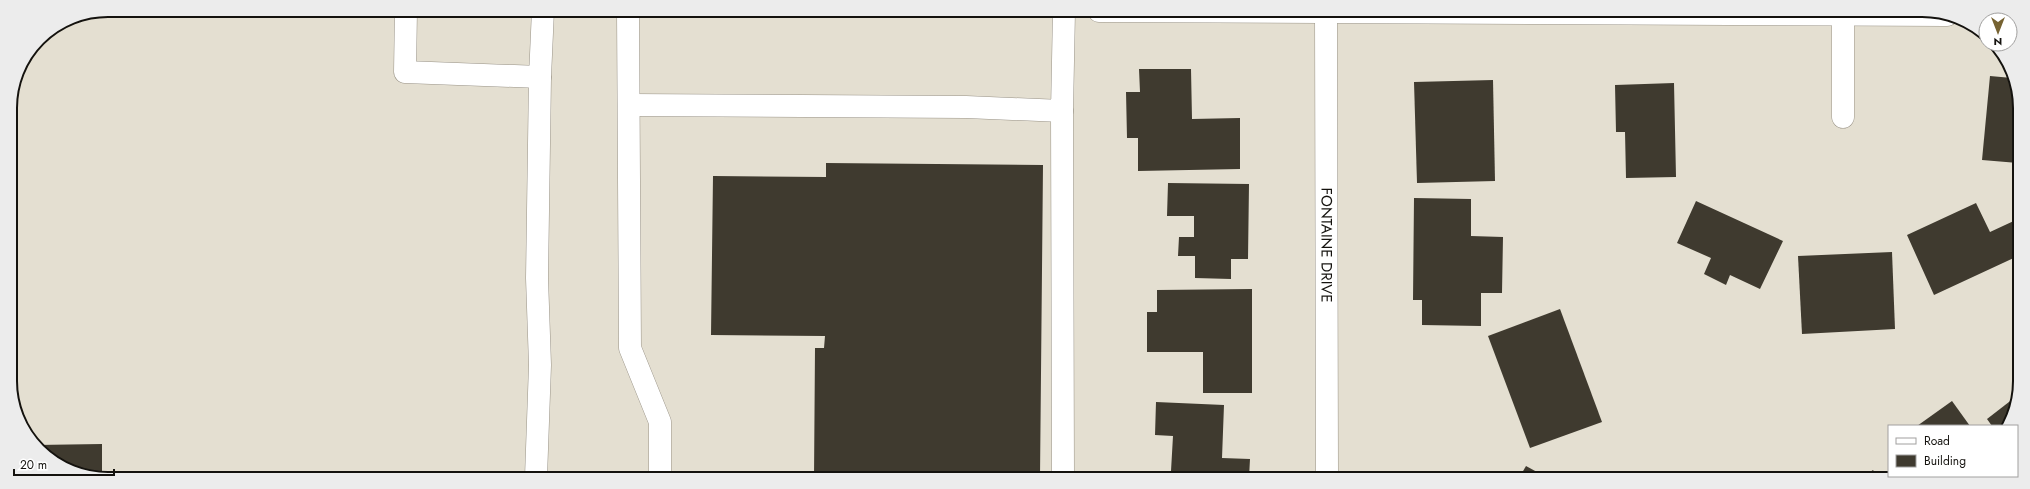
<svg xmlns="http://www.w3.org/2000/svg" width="2030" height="489" font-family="Jost,sans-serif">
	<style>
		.building { fill: #3f3a2f }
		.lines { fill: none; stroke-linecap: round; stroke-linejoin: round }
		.minor-casing { stroke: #999387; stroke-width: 23 }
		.minor { stroke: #fff; stroke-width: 22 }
		.labels { text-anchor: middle; stroke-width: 4; stroke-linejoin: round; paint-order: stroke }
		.street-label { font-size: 15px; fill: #14120e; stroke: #fff }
		.rim { fill: none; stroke: #14120e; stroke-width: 2 }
	</style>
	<rect width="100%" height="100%" fill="#e4dfd1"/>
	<g class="building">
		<path d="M1139,69H1191L1192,119L1240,118V169L1138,171V138H1127L1126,92H1140Z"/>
		<path d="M1990,76L2012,78L2018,89V163L1982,160Z"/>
		<path d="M1493,80L1495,181L1417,183L1414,82Z"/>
		<path d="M1674,83L1676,177L1626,178L1625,132H1616L1615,85Z"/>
		<path d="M826,163L1043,165L1040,478H814L815,348H824L825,336L711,335L713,176L826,177Z"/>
		<path d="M1168,183L1249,184L1248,259H1231V279L1195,278V256H1178L1179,237H1194V216H1167Z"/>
		<path d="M1414,198L1471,199V236L1503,237L1502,293H1481V326L1422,325V300H1413Z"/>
		<path d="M1696,201L1783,241L1760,289L1730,275L1726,285L1704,274L1711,258L1677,243Z"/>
		<path d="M1976,203L1990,232L2018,219V256L1934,295L1907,235Z"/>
		<path d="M1892,252L1895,329L1802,334L1798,256Z"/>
		<path d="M1252,289V393H1203V352H1147V312H1157V290Z"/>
		<path d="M1560,309L1602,422L1530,448L1488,336Z"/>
		<path d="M2018,395V400L2008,426H1992L1987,419Z"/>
		<path d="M1952,401L1970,426H1917Z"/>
		<path d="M1156,402L1224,405L1222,458L1250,459L1249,478H1208V473L1171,471L1173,436L1155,435Z"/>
		<path d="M102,444V477H89L39,450L36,445Z"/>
		<path d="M1526,466L1548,478H1519Z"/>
		<path d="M1873,470L1879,479H1860Z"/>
		<path d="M1903,476H1938V477L1928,479H1899Z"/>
	</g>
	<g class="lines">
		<g class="minor-casing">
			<g id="minor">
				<path d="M406,10L405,72L540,77"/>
				<path d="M628,11L630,348L660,422V478"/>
				<path d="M1099,11L1947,15"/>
				<path id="s1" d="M1326,12L1327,478"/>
				<path d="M629,105L966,107L1062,111L1064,11"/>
				<path d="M1062,111L1063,478"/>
				<path d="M1843,117V14"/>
				<path d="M536,477L540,365L537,278L540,77L543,10"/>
			</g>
		</g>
		<use href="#minor" class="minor"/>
	</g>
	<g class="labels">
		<g class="street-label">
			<text dy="5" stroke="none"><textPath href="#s1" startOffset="233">FONTAINE DRIVE</textPath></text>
		</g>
	</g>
	<path d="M0 0H2030V489H0ZM108 17H1922A91 91 0 0 1 2013 108V381A91 91 0 0 1 1922 472H108A91 91 0 0 1 17 381V108A91 91 0 0 1 108 17Z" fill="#ececec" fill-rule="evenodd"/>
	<path class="rim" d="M108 17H1922A91 91 0 0 1 2013 108V381A91 91 0 0 1 1922 472H108A91 91 0 0 1 17 381V108A91 91 0 0 1 108 17Z"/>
	<rect x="1888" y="425" width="130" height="52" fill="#ffffff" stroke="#a1a09f"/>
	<rect x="1896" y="438" width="20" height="6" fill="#ffffff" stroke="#a1a09f"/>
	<text x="1924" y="445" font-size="12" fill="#14120e">Road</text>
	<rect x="1896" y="455" width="20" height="12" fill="#3f3a2f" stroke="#a1a09f"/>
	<text x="1924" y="465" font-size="12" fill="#14120e">Building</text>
	<g transform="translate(1998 32) rotate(180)"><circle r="19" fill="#ffffff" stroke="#a1a09f"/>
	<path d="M0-3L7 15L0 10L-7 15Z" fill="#766231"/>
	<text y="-6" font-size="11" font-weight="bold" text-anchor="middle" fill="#14120e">N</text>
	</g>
	<path d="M14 469v6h100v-6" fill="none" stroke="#14120e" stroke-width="2"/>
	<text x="20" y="469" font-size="12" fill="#14120e" stroke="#ffffff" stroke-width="3" paint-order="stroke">20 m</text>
</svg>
